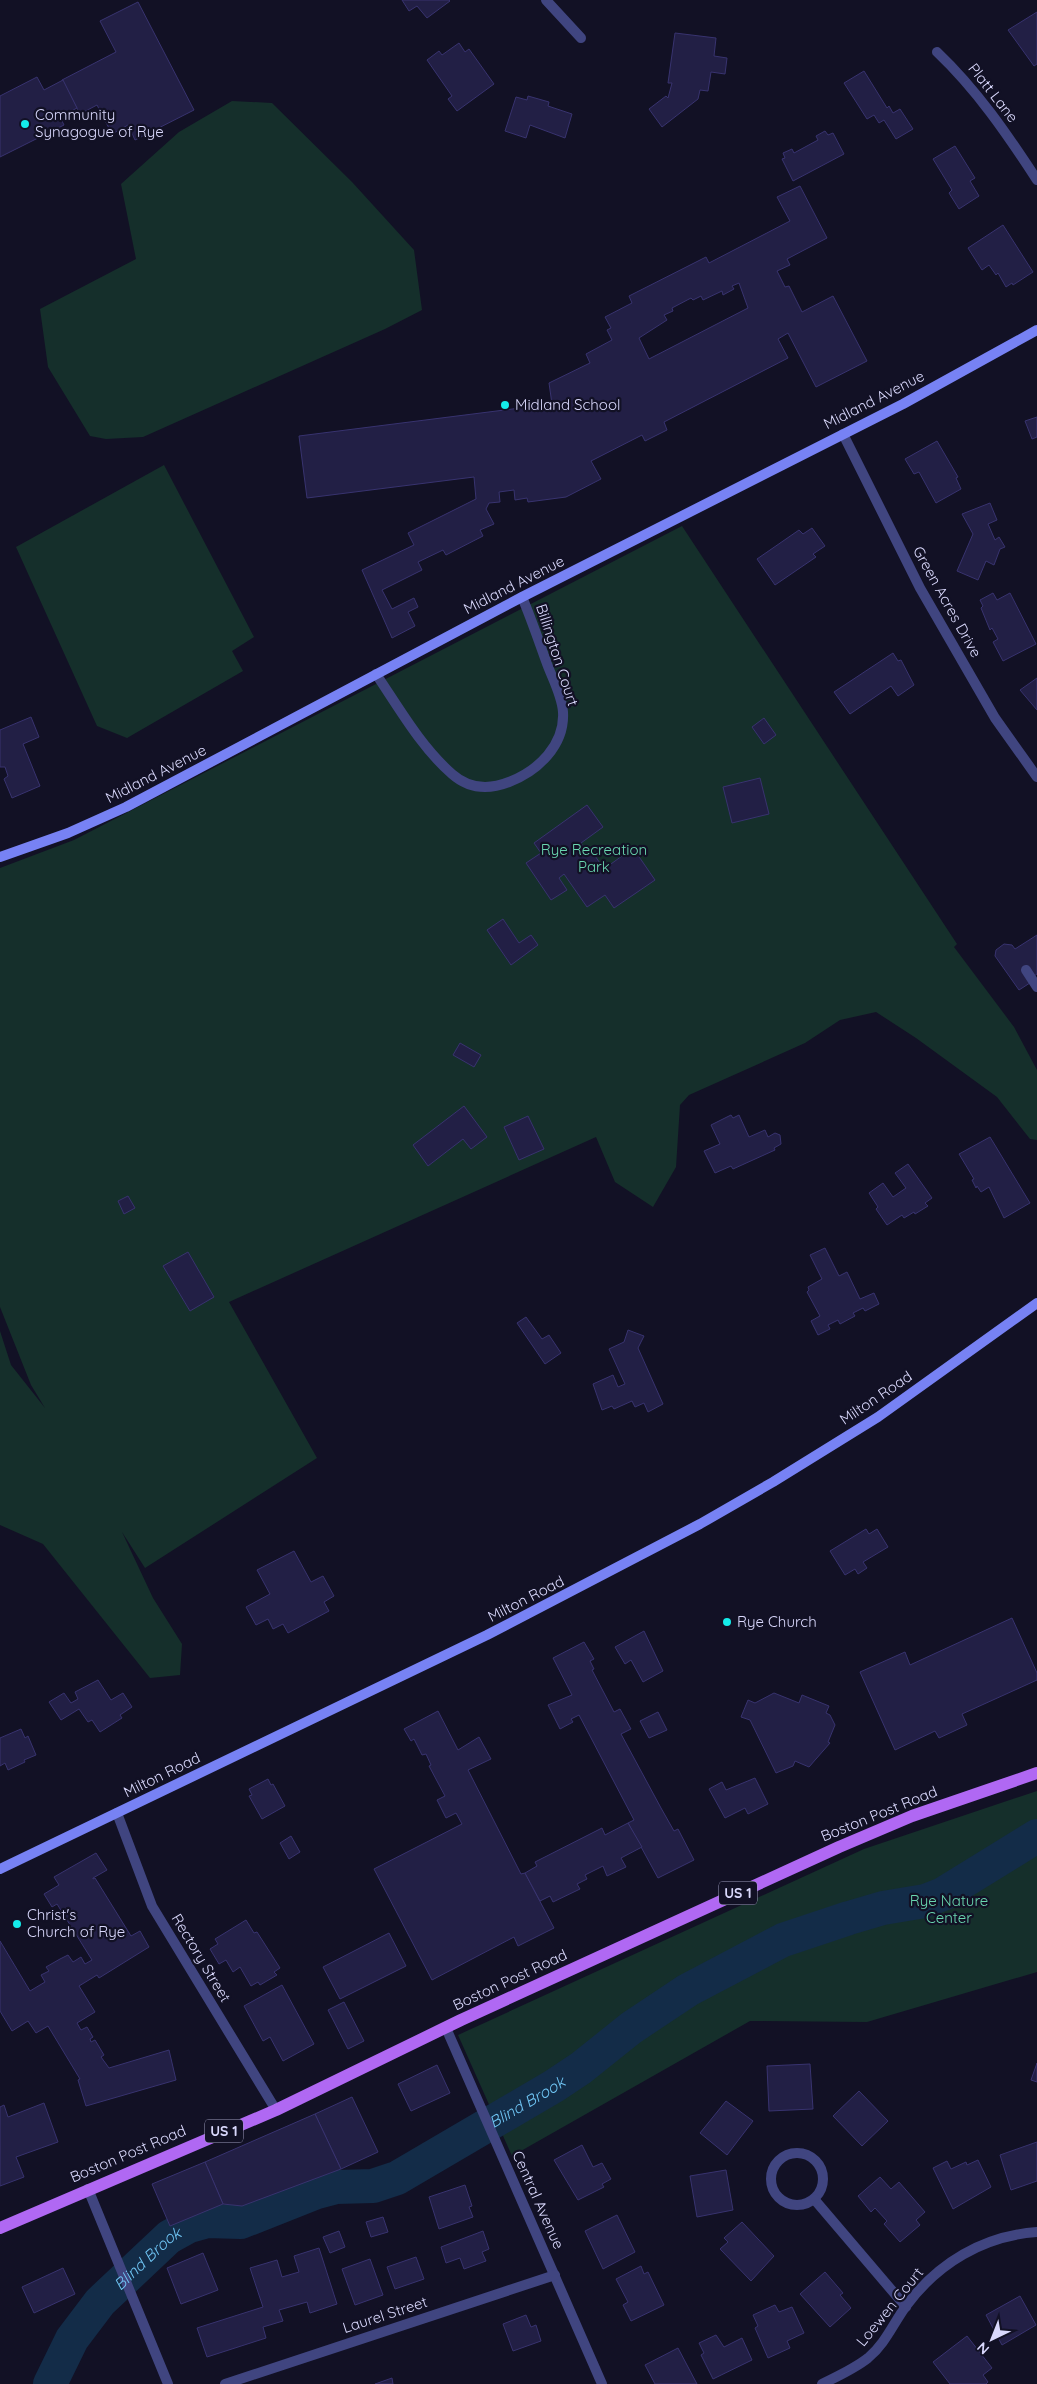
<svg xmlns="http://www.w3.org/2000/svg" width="1037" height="2384" font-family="Quicksand,sans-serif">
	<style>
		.green { fill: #152f2b }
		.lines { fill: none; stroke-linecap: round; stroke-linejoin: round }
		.river { stroke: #132c48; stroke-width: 34 }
		.building { fill: #221f45; stroke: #38336f; fill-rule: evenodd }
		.street { stroke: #404580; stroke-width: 10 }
		.secondary { stroke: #7782f4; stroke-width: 10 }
		.primary { stroke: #b068f3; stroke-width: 12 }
		.poi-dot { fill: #14ecea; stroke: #121125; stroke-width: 2 }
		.labels { text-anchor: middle; stroke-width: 4.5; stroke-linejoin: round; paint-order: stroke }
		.shield { fill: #121125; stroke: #9d9cbc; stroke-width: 1 }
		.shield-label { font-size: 14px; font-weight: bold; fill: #d9d8fc }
		.street-label { font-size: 15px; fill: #d9d8fc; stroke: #121125 }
		.poi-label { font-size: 15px; fill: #d9d8fc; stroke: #121125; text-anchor: start }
		.park-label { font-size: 15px; fill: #6ad7b0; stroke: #121125 }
		.water-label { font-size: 16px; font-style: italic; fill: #6fc4f3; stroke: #121125 }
	</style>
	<rect width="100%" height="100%" fill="#121125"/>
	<g class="green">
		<path d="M232,101L272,103L352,182L414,250L422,310L385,329L143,437L106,439L90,436L48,367L40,309L136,259L121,184L179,132Z"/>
		<path d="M164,465L254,637L232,651L243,671L127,738L97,726L16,547Z"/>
		<path d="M682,526L957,944L954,947L1014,1027L1037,1070V1140L1030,1139L997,1097L916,1038L876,1012L840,1020L805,1043L689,1095L680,1105L676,1167L653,1207L615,1182L596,1137L229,1302L317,1458L145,1568L122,1532L153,1598L182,1644L180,1675L150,1678L43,1544L0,1525V1331L11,1365L45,1408L31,1385L0,1307V868L74,840Z"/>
		<path d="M1037,1791V1972L867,2022L750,2021L512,2156L458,2035L864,1849Z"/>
	</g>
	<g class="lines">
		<path class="river" id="s1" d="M50,2384L72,2339L100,2302L169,2237L189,2226L207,2221L241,2222L317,2192L336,2187L373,2186L397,2178L554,2086L581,2068L631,2028L688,1990L783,1940L849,1918L883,1908L925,1901L943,1894L1037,1836"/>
	</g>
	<g class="building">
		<path d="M402,0H449L450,1L427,18L417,6L409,11Z"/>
		<path d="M138,2L194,110L135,140L128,125L112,134L97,105L80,114L62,80L116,52L100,21Z"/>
		<path d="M1037,12V64L1034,66L1008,30Z"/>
		<path d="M675,33L716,38L714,56L727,58L725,74L711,72L708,91L700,90L698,99L662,127L649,109L666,96L668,98L672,83H668Z"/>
		<path d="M459,43L465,52L469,49L494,84L457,111L448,99L452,96L427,60L439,51L442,55Z"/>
		<path d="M864,71L887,108L889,106L893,113L900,109L913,129L896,139L884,120L879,123L874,115L867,119L844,83Z"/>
		<path d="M37,77L44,90L63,80L77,108L60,117L64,125L0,157V96Z"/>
		<path d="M528,96L549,102L548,106L572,114L565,138L530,125L526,138L505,131L516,97L527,100Z"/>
		<path d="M825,131L828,135L833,133L844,154L793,181L782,159L785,158L783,153L792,149L794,153L818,140L816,136Z"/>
		<path d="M955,146L975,178L970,181L979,196L959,209L949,193L952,190L933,159Z"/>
		<path d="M800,186L827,238L787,259L790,265L777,271L785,287L789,286L802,312L833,296L867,361L816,387L788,333L778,339L788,358L664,422L667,430L645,441L642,435L591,461L601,479L566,497L528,502L527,498L515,500L514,490L499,492L500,502L489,503L486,509L494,524L480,530L483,536L446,555L443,550L418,562L422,570L382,590L392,609L414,598L418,607L408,612L415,626L392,638L362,570L414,545L408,533L476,499L474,477L307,498L299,436L552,404L549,383L590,363L586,354L612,340L607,330L611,328L605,317L632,303L629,296L706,257L709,263L790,221L777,197ZM739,283L748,308L649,359L639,338L667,320L664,315L673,311L672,308L691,298L693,300L701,296L703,300L722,291L723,295L734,289L732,286Z"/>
		<path d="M1003,225L1033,272L1013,285L1012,283L1006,287L998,273L996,275L989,265L982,270L968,248Z"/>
		<path d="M1037,417V437L1032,439L1025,421Z"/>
		<path d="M937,441L958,477L956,478L961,489L936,503L919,472L914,474L905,459Z"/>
		<path d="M990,503L997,520L988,524L995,540L999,537L1005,547L1000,549L994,565L986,561L978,580L957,571L973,534L962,514Z"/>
		<path d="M812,528L825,546L813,554L816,557L775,585L757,559L799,530L803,534Z"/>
		<path d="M993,593L997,600L1010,593L1036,644L1003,661L993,642L998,639L992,628L990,630L981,608L983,606L980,600Z"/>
		<path d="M893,653L898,661L901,660L914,685L898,696L891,686L850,714L834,692Z"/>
		<path d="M1037,678V710L1020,690Z"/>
		<path d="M31,717L39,737L23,744L40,786L12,798L4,779L8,776L5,767H0V730Z"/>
		<path d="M764,718L776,735L764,744L752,727Z"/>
		<path d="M760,778L769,814L732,823L723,787Z"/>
		<path d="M587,805L603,827L581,843L588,853L591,850L604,869L633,848L655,880L614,908L605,895L587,907L564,874L559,878L567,890L551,900L526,863L541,853L534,843Z"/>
		<path d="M503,919L519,943L531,935L538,945L511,965L487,930Z"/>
		<path d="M1037,935V974L1031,978L1033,981L1019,990L995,956L996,950L1004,944L1012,945L1015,949Z"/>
		<path d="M460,1043L481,1055L474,1067L453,1055Z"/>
		<path d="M464,1106L487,1137L471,1149L463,1139L428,1166L413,1145Z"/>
		<path d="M731,1115L733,1118L739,1115L749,1137L765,1130L768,1137L775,1133L780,1135L781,1144L774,1148L775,1150L733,1169L731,1166L715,1173L704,1151L720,1144L711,1125Z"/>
		<path d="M528,1116L544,1149L519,1160L504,1127Z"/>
		<path d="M990,1137L1030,1203L1004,1218L989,1187L981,1192L977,1186L976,1188L972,1180L974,1179L959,1154Z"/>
		<path d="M908,1164L932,1198L925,1203L928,1206L915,1214L914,1212L904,1218L902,1215L887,1225L876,1209L878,1207L869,1193L883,1183L893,1197L906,1188L895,1173Z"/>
		<path d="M128,1196L135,1208L124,1214L118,1201Z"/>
		<path d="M825,1248L839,1276L847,1272L860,1299L874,1293L879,1304L865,1311L863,1308L853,1313L855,1316L840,1324L838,1320L828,1325L830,1329L818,1335L811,1321L820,1316L807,1292L809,1290L808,1287L822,1279L810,1255Z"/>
		<path d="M188,1252L214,1297L190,1311L163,1266Z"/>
		<path d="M526,1317L542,1339L549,1335L561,1353L545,1364L517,1323Z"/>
		<path d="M628,1330L644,1336L638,1348L663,1404L648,1412L644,1403L635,1407L632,1401L614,1409L612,1406L602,1410L593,1384L613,1375L618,1387L625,1384L609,1349L624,1342Z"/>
		<path d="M866,1529L869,1534L877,1529L888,1547L863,1562L867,1568L858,1574L855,1569L845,1575L830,1551Z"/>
		<path d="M294,1551L311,1582L323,1576L334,1596L324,1602L329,1611L288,1633L283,1624L273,1629L268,1619L256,1625L246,1607L270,1594L257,1570Z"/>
		<path d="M1012,1618L1037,1673V1680L962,1714L967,1725L939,1738L935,1731L895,1750L860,1672L905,1652L910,1665Z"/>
		<path d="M644,1631L663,1671L643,1682L631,1660L625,1664L615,1647Z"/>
		<path d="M584,1642L594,1659L590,1661L594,1669L592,1670L614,1712L620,1709L631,1729L621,1734L661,1808L674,1831L678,1829L694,1860L658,1878L628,1823L634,1820L579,1715L571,1719L573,1722L560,1729L548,1705L572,1695L553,1658Z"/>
		<path d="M98,1680L111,1700L123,1693L132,1707L120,1715L122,1718L100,1732L92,1720L88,1722L79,1709L61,1720L49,1702L64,1693L71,1703L78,1699L75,1692Z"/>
		<path d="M774,1693L799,1703L802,1695L829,1706L826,1713L830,1715L835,1725L828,1742L830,1743L809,1767L795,1761L793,1766L776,1773L750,1720L741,1717L748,1700L755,1703Z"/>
		<path d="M438,1711L458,1750L479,1737L491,1759L468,1770L521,1874L525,1873L554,1928L518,1946L514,1937L432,1980L374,1869L462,1824L456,1813L446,1818L437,1800L445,1796L429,1766L431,1765L426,1754L422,1755L414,1739L411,1741L404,1729Z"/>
		<path d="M658,1712L667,1730L649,1738L640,1721Z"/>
		<path d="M21,1729L25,1738L28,1736L36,1755L24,1760L25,1762L8,1770L5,1763L0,1766V1738Z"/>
		<path d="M755,1778L768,1804L748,1814L745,1808L725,1818L709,1789L722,1782L726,1790Z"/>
		<path d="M268,1779L271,1785L273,1784L285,1806L262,1819L249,1796L252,1795L249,1789Z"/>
		<path d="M628,1823L642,1847L621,1858L626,1867L607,1876L603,1866L585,1875L587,1879L577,1884L580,1889L553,1902L550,1896L540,1901L525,1873L537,1866L535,1862L602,1828L605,1835Z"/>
		<path d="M291,1836L300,1852L289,1859L280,1843Z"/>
		<path d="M96,1853L107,1870L93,1878V1879L95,1878L131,1936L140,1931L149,1947L99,1978L97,1975L79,1986L95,2012L77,2023L81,2030L87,2027L93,2037L90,2039L91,2042L95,2040L104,2055L101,2057L109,2068L169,2050L176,2080L86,2106L78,2080L80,2079L48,2026L36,2033L28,2021L12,2031L0,2011V1941L30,1991L45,1982L41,1975L49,1971L46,1967L60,1959L68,1955L73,1962L81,1957L85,1964L92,1960L57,1904L52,1907L44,1894L59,1885L54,1877Z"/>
		<path d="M246,1920L254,1933L257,1932L280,1968L274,1972L277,1975L260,1985L258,1982L251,1986L240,1967L233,1972L226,1960L219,1964L210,1949L218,1944L215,1939Z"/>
		<path d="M389,1933L406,1966L340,1999L323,1967Z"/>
		<path d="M282,1985L314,2044L283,2061L270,2037L263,2041L244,2006Z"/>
		<path d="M344,2002L364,2041L348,2049L328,2010Z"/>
		<path d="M1037,2063V2082L1031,2080Z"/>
		<path d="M810,2064L813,2109L769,2111L767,2066Z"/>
		<path d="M437,2065L450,2093L411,2111L398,2084Z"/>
		<path d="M859,2091L888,2121L862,2146L833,2116Z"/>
		<path d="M352,2097L378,2152L341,2169L315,2114Z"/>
		<path d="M726,2101L753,2121L727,2155L700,2133Z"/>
		<path d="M44,2103L58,2142L16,2157L24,2177L0,2186V2107L4,2105L8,2117Z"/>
		<path d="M315,2114L341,2169L242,2206L223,2204L205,2162Z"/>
		<path d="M1037,2142V2181L1011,2190L1000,2155Z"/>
		<path d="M582,2145L593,2167L602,2163L611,2179L602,2184L604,2187L578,2200L554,2160Z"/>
		<path d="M978,2160L991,2187L953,2209L933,2168L947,2161L951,2169L966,2162L967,2165Z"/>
		<path d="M205,2162L223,2204L170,2226L152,2184Z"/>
		<path d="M726,2170L733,2210L697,2217L690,2176Z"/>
		<path d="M880,2177L891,2189L899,2182L925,2212L916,2220L920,2225L900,2242L884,2224L887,2221L875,2208L871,2212L858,2196Z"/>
		<path d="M465,2185L472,2206L469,2207L473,2217L439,2229L429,2197Z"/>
		<path d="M617,2215L635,2252L603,2269L585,2231Z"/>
		<path d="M383,2217L388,2232L371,2237L366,2222Z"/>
		<path d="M742,2222L774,2256L751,2281L720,2249L728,2242L724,2238Z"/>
		<path d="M339,2231L345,2247L330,2253L323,2237Z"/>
		<path d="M483,2231L489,2249L482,2252L486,2261L464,2269L460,2258L446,2263L441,2247Z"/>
		<path d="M319,2248L337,2304L310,2313L307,2302L279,2310L283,2321L263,2327L266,2338L207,2357L197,2328L263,2307L250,2268L277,2260L282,2277L299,2272L294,2256Z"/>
		<path d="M203,2253L218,2290L181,2304L167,2268Z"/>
		<path d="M416,2257L424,2279L395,2289L387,2267Z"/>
		<path d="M370,2259L383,2295L355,2305L342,2269Z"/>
		<path d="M641,2266L644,2274L648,2272L664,2305L631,2321L623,2305L628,2302L616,2279Z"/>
		<path d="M63,2268L75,2294L34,2313L22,2287Z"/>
		<path d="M825,2272L843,2293L840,2295L851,2308L830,2327L800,2294Z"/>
		<path d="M1020,2296L1036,2325L1002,2345L986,2315Z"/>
		<path d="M775,2305L779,2312L792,2307L804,2333L787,2341L790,2348L768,2358L755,2328L758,2326L753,2315Z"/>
		<path d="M526,2315L531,2327L536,2325L541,2341L513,2351L503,2324Z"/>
		<path d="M716,2335L724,2347L742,2338L752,2360L713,2379L701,2355L704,2353L699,2343Z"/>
		<path d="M967,2336L992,2368L983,2375L988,2382L986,2384H950L933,2362Z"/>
		<path d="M678,2348L697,2384H655L645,2365Z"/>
		<path d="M392,2378L393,2384H375Z"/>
	</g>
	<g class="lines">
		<g class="street">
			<path d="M546,0L581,38"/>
			<path d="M937,52C977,90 1007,134 1037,180"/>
			<path d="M843,434L920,588L995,718L1037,777"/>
			<path d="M376,674C399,708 421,747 452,774C469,789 489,790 509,782C538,771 565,745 563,712C562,695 551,676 546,661C538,639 531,618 522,597"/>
			<path d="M1026,970L1037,987"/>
			<path d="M117,1813L152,1906L276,2110"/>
			<path d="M446,2028L602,2384"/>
			<circle cx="797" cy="2179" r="26"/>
			<path d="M88,2189L168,2384"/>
			<path d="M814,2199L906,2307"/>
			<path d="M225,2384L555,2275"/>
			<path d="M822,2384C838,2376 854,2369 868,2358C885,2344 893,2324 906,2306C938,2263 983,2236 1037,2232"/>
		</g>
		<g class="secondary">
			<path d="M0,857L68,833L126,807L522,597L903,404L1037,330"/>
			<path d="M0,1869L487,1635L700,1524L773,1482L878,1417L1037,1303"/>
		</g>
		<path class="primary" d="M0,2228L276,2110L461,2020L839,1847L912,1816L1037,1773"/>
	</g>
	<g class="poi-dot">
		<circle cx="25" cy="124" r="5"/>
		<circle cx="505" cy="405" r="5"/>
		<circle cx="727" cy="1622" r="5"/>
		<circle cx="17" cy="1924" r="5"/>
	</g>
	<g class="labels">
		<g class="shield">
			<rect x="719" y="1881.5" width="38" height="23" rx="4"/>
			<rect x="205" y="2119.5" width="38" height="23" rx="4"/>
		</g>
		<g class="shield-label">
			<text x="738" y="1898">US 1</text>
			<text x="224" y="2136">US 1</text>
		</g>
		<g class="street-label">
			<text transform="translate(993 93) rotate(52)" y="5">Platt Lane</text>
			<text transform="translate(874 400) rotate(-27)" y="5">Midland Avenue</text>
			<text transform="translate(514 585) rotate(-27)" y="5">Midland Avenue</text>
			<text transform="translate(947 602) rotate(61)" y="5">Green Acres Drive</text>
			<text transform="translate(557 655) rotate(72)" y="5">Billington Court</text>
			<text transform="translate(156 774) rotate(-27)" y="5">Midland Avenue</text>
			<text transform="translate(876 1398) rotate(-34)" y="5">Milton Road</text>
			<text transform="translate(526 1599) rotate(-27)" y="5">Milton Road</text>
			<text transform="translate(162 1775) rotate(-26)" y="5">Milton Road</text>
			<text transform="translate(879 1814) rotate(-22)" y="5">Boston Post Road</text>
			<text transform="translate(201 1958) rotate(59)" y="5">Rectory Street</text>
			<text transform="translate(510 1980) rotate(-25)" y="5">Boston Post Road</text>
			<text transform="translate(128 2154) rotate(-23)" y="5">Boston Post Road</text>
			<text transform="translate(538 2200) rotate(66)" y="5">Central Avenue</text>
			<text transform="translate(890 2307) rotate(-51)" y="5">Loewen Court</text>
			<text transform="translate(385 2315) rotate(-18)" y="5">Laurel Street</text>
		</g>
		<g class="poi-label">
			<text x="35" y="120">Community<tspan x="35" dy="17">Synagogue of Rye</tspan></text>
			<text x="515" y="410">Midland School</text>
			<text x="737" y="1627">Rye Church</text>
			<text x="27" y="1920">Christ's<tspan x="27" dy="17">Church of Rye</tspan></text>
		</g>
		<g class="park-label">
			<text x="594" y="855">Rye Recreation<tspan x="594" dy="17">Park</tspan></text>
			<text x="949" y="1906">Rye Nature<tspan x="949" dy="17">Center</tspan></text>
		</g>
		<g class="water-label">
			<text dy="6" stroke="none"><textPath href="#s1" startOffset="581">Blind Brook</textPath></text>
			<text dy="6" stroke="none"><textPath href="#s1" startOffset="161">Blind Brook</textPath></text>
		</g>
	</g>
	<g transform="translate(992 2339) rotate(223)" stroke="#121125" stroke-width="4" paint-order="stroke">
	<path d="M0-4L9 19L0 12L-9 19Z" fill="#d9d8fc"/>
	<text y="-8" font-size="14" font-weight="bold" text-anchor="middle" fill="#d9d8fc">N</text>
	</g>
</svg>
